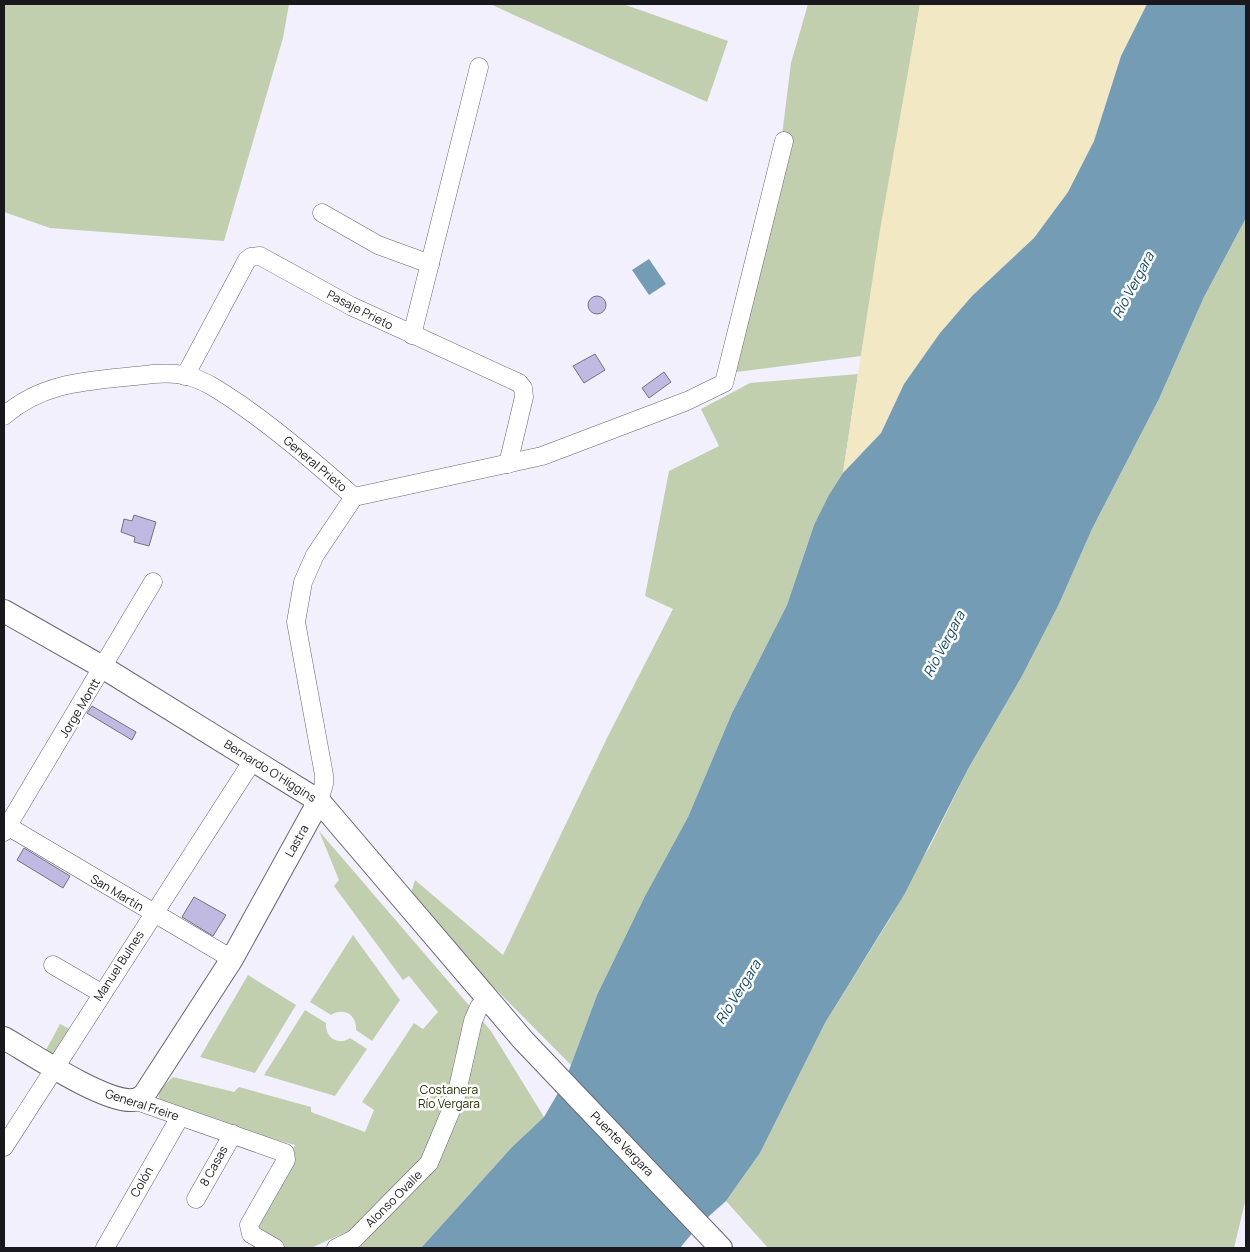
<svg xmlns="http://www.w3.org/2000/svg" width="1250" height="1252" font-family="Manrope,sans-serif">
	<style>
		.green { fill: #c2cfaf }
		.sand { fill: #f2e8c3 }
		.water { fill: #749db5 }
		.building { fill: #c0bae3; stroke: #74727e }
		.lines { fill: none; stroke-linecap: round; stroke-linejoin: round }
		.minor-casing { stroke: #696773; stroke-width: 19 }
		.major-casing { stroke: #696773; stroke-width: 24 }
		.minor { stroke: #fff; stroke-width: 18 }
		.major { stroke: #fff; stroke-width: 22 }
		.labels { text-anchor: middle; stroke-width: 5; stroke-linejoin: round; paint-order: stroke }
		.street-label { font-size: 12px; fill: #19181c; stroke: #fff }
		.park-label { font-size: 12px; fill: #253305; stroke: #fff }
		.water-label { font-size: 14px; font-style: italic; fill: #134962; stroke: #fff }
	</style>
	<rect width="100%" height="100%" fill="#f2f0fd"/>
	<g class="green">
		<path d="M4,4H289L283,38L224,241L50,228L4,212Z"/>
		<path d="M490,4H623L728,41L707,102Z"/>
		<path d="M808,4H920L861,356L720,374L782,135L791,63Z"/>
		<path d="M1246,218V1198L1234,1248H768L726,1201L760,1153L825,1023L891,917L916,869L930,846L968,769L1022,676L1059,604L1092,529L1159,399L1204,297Z"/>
		<path d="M858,374L843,473L814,525L787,605L732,713L688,817L645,896L597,995L571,1065L418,911L411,893L415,880L503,955L608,736L673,609L645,596L669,471L719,446L701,409L750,383Z"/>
		<path d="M319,831L491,1031L544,1117L512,1147L421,1248H361L344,1233L311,1248H282L255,1229L257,1208L295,1145L242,1130L159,1100C157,1090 166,1084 173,1077L234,1092L239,1087L311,1107V1112L365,1132L374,1110L362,1102L414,1023L423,1029L438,1012L409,976L403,980L334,886L339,880Z"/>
		<path d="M353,935L400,1000L372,1041L356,1030C357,1015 344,1007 331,1015L310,1002Z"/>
		<path d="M248,975L296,1005L255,1073L200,1057Z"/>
		<path d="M305,1010L326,1023C325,1038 338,1046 350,1038L367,1049L335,1096L264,1075Z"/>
		<path d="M60,1024L70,1029L55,1056L46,1050Z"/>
	</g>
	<path class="sand" d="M920,4H1147L1121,56L1094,141L1068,192L1034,238L972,296L940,333L904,384L881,433L843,473L880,230Z"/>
	<g class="water">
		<path d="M1147,4H1246V218L1204,297L1159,399L1092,529L1059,604L1022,676L968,769L904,895L825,1023L760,1153L726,1201L699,1225L680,1248H421L512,1147L544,1117L565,1081L597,995L645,896L688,817L732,713L787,605L814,525L829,495L843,473L881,433L904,384L940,333L972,296L1034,238L1068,192L1094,141L1121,56Z"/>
		<path d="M649,259L666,284L649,295L632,270Z"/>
	</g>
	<g class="building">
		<circle cx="597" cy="305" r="9"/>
		<path d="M595,354L605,370L584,383L573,366Z"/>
		<path d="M664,372L671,382L649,398L642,388Z"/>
		<path d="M134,515L156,522L149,546L134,542L135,537L121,532L124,519L132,521Z"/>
		<path d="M92,706L136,732L132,740L87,713Z"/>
		<path d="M24,848L70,876L63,888L17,860Z"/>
		<path d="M194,897L226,915L213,936L182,917Z"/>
	</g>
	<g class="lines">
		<g class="minor-casing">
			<g id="minor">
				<path d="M322,213L378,245L430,264"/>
				<path d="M412,335L479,67"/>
				<path d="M185,376L247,260L251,257L260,256L351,306L519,383L523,388L524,397L508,464"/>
				<path d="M4,416C47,378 99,381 153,374C166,373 179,373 191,377C208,382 223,393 238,403C279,431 317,464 354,497"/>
				<path d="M354,497L542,456L687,401L724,383L784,141"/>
				<path d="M319,801L324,784V775L296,622L303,582L315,555L354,497"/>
				<path d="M4,824L232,959"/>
				<path d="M4,832L153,582"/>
				<path d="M53,965L101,993"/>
				<path d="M134,1100L285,1153L286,1160L249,1225L251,1234L275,1248"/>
				<path d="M4,1147L253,760"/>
				<path d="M196,1199L233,1134"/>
				<path d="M105,1248L180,1117"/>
				<path d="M336,1248L354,1239L429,1163L455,1101L473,1021L479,1007L487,999"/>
			</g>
		</g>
		<g class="major-casing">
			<g id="major">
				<path d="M4,611L104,668L319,801L523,1040L721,1248"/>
				<path d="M4,1038C30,1053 105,1103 133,1100C137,1100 141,1097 144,1095L232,959L319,801"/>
			</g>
		</g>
		<use href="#minor" class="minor"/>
		<use href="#major" class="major"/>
	</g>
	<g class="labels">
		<g class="street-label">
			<text transform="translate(360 310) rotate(27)" y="4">Pasaje Prieto</text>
			<text transform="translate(315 464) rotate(40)" y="4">General Prieto</text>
			<text transform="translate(80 708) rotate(-59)" y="4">Jorge Montt</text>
			<text transform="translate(270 771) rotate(32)" y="4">Bernardo O'Higgins</text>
			<text transform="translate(297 841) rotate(-61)" y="4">Lastra</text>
			<text transform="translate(117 893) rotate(31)" y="4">San Martín</text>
			<text transform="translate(119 966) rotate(-57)" y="4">Manuel Bulnes</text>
			<text transform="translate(142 1105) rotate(18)" y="4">General Freire</text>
			<text transform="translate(622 1144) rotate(46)" y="4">Puente Vergara</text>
			<text transform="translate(214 1166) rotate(-61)" y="4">8 Casas</text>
			<text transform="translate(142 1182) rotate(-60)" y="4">Colón</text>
			<text transform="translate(394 1199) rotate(-45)" y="4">Alonso Ovalle</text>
		</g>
		<g class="park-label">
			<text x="449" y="1094">Costanera<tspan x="449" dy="14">Río Vergara</tspan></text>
		</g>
		<g class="water-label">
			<text transform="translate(1133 285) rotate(-62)" y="5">Río Vergara</text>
			<text transform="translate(944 644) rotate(-62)" y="5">Río Vergara</text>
			<text transform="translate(738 992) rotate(-58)" y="5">Río Vergara</text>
		</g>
	</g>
	<rect width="1250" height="1252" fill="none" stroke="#19181c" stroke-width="10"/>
</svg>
